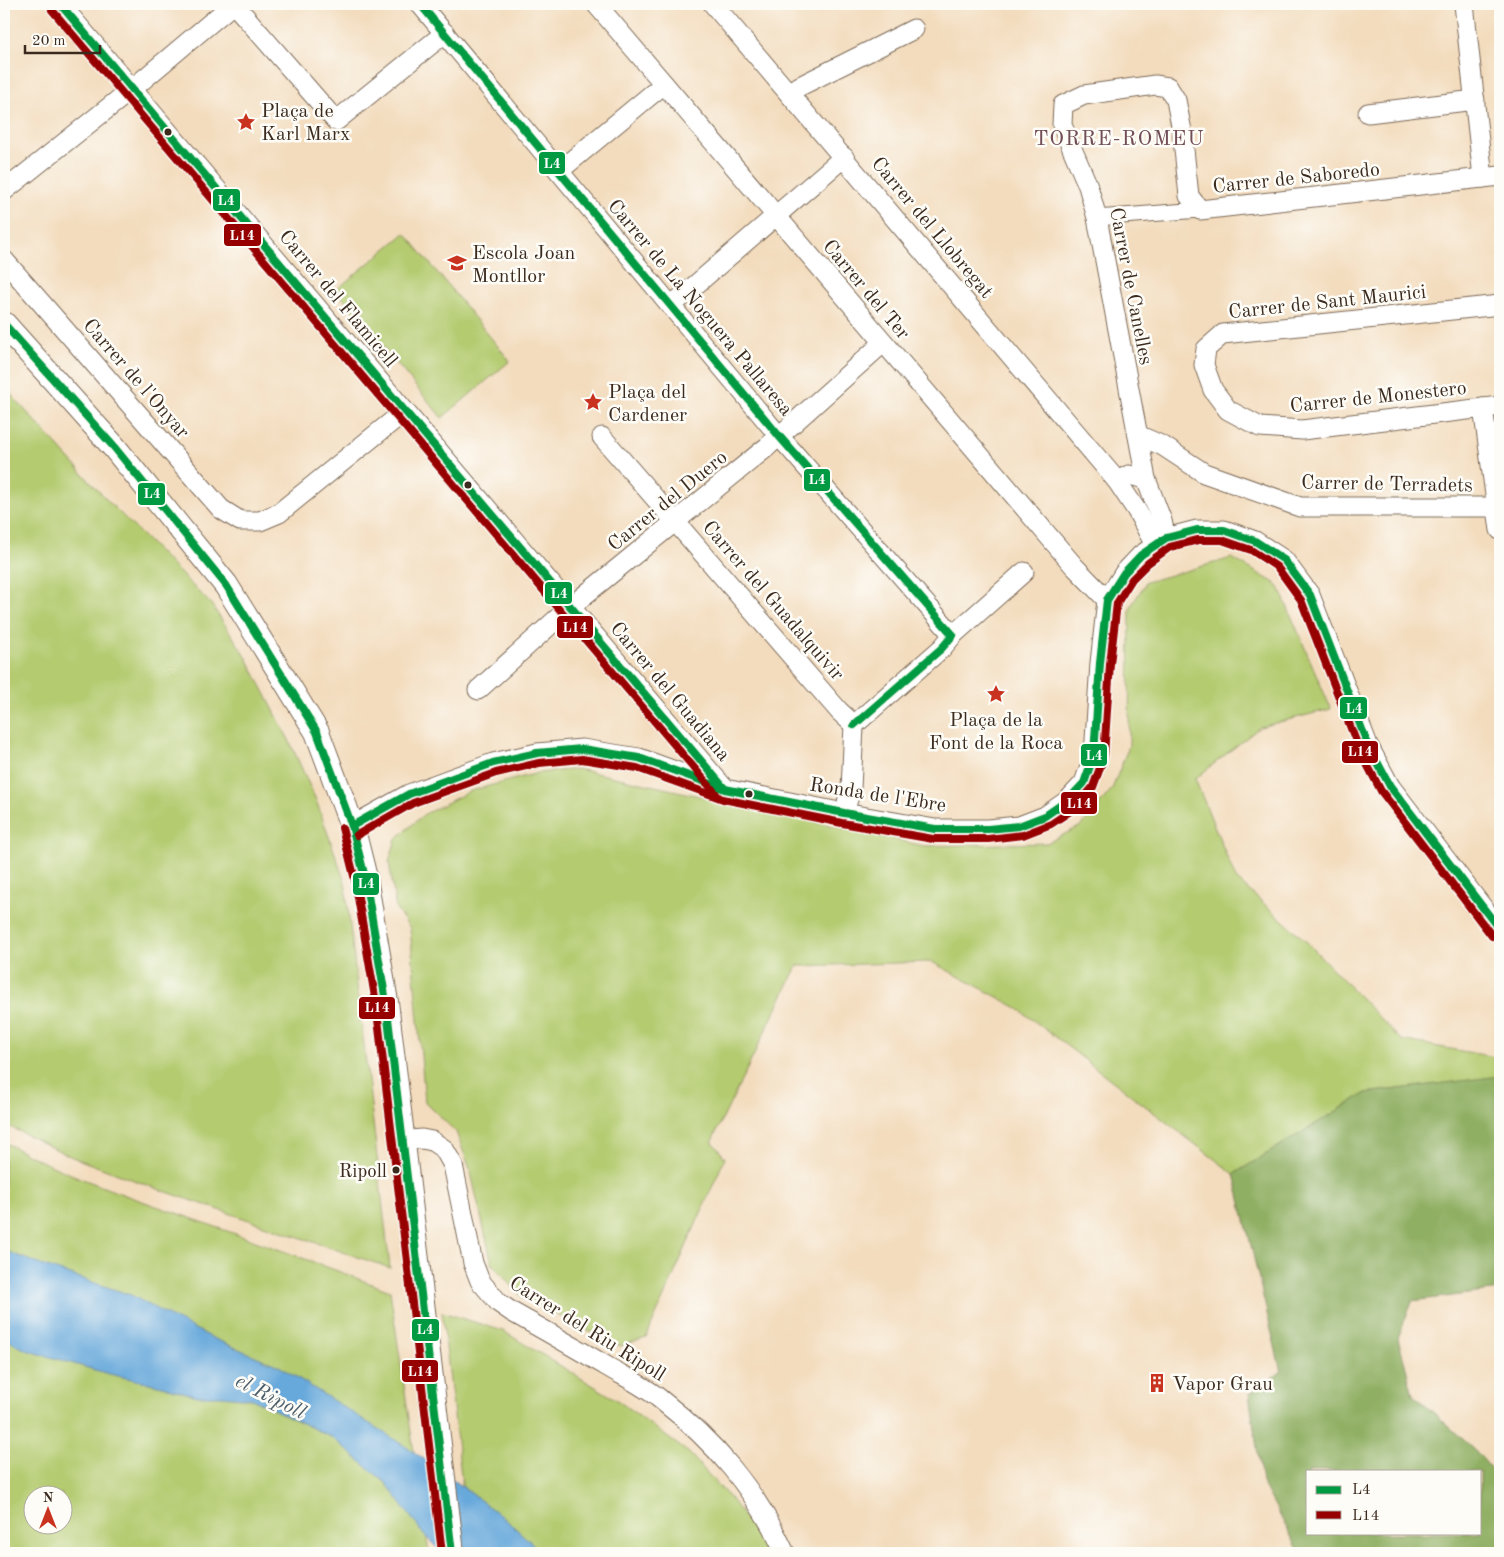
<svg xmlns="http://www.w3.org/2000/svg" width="1504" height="1557" font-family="'Old Standard TT',serif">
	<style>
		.green { fill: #b4cb6f; stroke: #787a46; fill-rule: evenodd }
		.forest { fill: #8faf62; stroke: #656c40; fill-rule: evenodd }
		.water { fill: #68a9db; stroke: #526a7c }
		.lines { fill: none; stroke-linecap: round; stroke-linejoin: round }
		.pedestrian-casing { stroke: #7b6856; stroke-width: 17 }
		.minor-casing { stroke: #7b6856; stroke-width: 21 }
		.tertiary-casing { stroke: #7b6856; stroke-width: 26 }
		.pedestrian { stroke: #fff; stroke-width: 15 }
		.minor { stroke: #fff; stroke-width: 19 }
		.tertiary { stroke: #fff; stroke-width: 24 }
		.bus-1-casing { stroke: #fdfcf7; stroke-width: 11 }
		.bus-2-casing { stroke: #fdfcf7; stroke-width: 11 }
		.bus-1 { stroke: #009a42; stroke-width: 8 }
		.bus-2 { stroke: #970000; stroke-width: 8 }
		.bus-dot { fill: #3b2a1e; stroke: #fdfcf7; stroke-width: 2 }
		.labels { text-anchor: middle; stroke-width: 5; stroke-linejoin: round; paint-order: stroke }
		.bus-label { font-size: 19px; fill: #3b2a1e; stroke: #fdfcf7; text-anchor: end }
		.poi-label { font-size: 20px; fill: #3b2a1e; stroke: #fdfcf7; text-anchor: start }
		.street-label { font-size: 20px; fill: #3b2a1e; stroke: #fdfcf7 }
		.neighbourhood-label { font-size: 21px; letter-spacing: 1px; fill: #724e57; stroke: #fdfcf7 }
		.water-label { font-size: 21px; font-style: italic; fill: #4d5d6a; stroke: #fdfcf7 }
		.line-badge { stroke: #fdfcf7; stroke-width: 2 }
		.badge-label { font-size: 14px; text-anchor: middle; font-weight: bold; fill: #fff }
	</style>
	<rect width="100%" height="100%" fill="#fdfcf7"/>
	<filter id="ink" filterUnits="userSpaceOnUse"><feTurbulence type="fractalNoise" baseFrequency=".02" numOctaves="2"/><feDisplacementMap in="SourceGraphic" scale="10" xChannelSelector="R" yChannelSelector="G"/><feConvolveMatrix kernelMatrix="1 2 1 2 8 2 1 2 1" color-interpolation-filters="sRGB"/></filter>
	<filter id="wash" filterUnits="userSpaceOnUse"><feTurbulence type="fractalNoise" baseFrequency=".0096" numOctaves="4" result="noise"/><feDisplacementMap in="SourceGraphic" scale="20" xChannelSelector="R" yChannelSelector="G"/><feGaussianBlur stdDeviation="1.12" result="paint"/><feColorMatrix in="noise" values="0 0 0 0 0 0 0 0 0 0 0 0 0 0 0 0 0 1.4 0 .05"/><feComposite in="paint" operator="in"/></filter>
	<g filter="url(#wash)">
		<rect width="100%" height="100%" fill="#f3dcbd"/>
		<g class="green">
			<path d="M405,233L510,361L442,418L336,290Z"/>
			<path d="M4,387L106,499L211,604L247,658L289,740L316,800L345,882L390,1268L155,1188L72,1157L4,1124Z"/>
			<path d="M1232,558L1278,585L1331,709L1260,727L1195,779L1236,879L1305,940L1401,1040L1500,1058V1077L1366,1093L1234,1174L1016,1007L932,962L797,966L712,1141L725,1158L646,1338L620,1346L523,1298L492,1264L470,1169L456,1132L425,1102L410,928L396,909L389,862L396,839L423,815L470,791L538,773L578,769L924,846L1047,843L1081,826L1112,789L1129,746L1130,608L1146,582Z"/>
			<path d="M4,1142C59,1173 119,1193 179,1214C250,1239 321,1264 390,1291L429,1553H4ZM32,1494H62V1524H32Z"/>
			<path d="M442,1312L503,1331L617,1400L689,1453L730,1498L771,1553H470Z"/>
		</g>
		<path class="forest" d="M1500,1076V1290L1412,1301L1398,1338L1413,1394L1475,1450L1500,1479V1553H1300L1262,1482L1249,1394L1281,1372L1234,1174L1366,1093ZM1308,1471H1480V1533H1308Z"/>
		<path class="water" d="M4,1250L41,1265L131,1295L171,1317L215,1339L279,1366L408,1448L446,1474L505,1519L543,1553H442L424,1535L386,1483L333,1438L252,1399L222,1396H197L158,1385L105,1373L26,1350L4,1338Z"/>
	</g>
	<g filter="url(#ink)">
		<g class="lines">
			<g class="pedestrian-casing">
				<path id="pedestrian" d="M1097,218L1200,210"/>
			</g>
			<g class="minor-casing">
				<g id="minor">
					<path d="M60,4L724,788"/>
					<path d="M234,4L336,121L445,33"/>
					<path d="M420,4L779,436L953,635"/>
					<path d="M596,4L1074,566L1107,600"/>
					<path d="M713,4L1117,481L1129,475L1146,479L1162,521L1166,538"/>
					<path d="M1464,4L1483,178"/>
					<path d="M788,92L914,29"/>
					<path d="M1368,113L1475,100"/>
					<path d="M559,171L664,84"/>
					<path d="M4,191L132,89L233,4"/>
					<path d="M4,260L221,509L240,521H260L279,513L405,411"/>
					<path d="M1500,305L1223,334L1206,349L1204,365L1213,390L1228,410L1260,427L1302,430L1500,406"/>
					<path d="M671,306L844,157"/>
					<path d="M1483,408L1500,530"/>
					<path d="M1138,435L1163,446L1204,473L1300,507H1500"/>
					<path d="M602,437L839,711L854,725"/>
					<path d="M1146,479L1097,218L1088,186L1062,125L1063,105L1084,95L1155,85L1168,87L1176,100L1182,131L1189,196L1200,210L1500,176"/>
					<path d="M1117,481L1137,511L1155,545"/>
					<path d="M478,690L570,607L767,447L883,343"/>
					<path d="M854,725L942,648L953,635L1024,572"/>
					<path d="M844,813L851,789L854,725"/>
					<path d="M352,826L409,794L493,763L537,753L582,749L639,758L725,789L844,813L935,829H988L1019,826L1045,816L1068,800L1084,783L1094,755L1100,663L1107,600L1124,573L1141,555L1166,538L1197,530H1224L1255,541L1284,560L1310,595L1368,745L1390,786L1500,930"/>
					<path d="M402,1141L422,1139L432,1141L444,1149L453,1165L473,1263L480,1281L499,1303L512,1312C544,1330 576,1348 608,1367C625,1377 644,1386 660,1399C715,1442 755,1489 785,1553"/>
				</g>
			</g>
			<g class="tertiary-casing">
				<path id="tertiary" d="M4,324L114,447L226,585L317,732L342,799L352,826L365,878L386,1002L452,1553"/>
			</g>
			<use href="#pedestrian" class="pedestrian"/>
			<use href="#minor" class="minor"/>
			<use href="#tertiary" class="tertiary"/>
			<g class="bus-1-casing">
				<g id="bus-1">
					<path d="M60,4L725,789"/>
					<path d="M420,4L779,436L953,635"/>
					<path d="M4,324L114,447L226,585L317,732L352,826L365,878L386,1002L452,1553"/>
					<path d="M854,725L942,648L953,635"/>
					<path d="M352,826L409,794L493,763L537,753L582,749L639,758L725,789L844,813L935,829H988L1019,826L1045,816L1068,800L1084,783L1094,755L1100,663L1107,600L1124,573L1141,555L1166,538L1197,530H1224L1255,541L1284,560L1310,595L1368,745L1390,786L1500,930"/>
				</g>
			</g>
			<g class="bus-2-casing">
				<g id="bus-2">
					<path d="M52,10L717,795"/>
					<path d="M342,828L355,880L376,1003L442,1553"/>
					<path d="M357,835L413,803L496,773L539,763L582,759L637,768L723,799L842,823L933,839H988L1023,835L1051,824L1075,808L1093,787L1104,757L1110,664L1117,603L1132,579L1148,563L1170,547L1198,540H1222L1251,550L1277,567L1301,600L1359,749L1381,791L1492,936"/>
				</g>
			</g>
			<use href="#bus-1" class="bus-1"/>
			<use href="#bus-2" class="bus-2"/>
		</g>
	</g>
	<defs>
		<g id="sight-bare" transform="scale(1.5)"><path d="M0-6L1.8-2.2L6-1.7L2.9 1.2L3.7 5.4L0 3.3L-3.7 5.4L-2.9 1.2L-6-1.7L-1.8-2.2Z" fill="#c8321e" stroke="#fdfcf7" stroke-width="2.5" paint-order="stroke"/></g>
		<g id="school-bare" transform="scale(1.5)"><path d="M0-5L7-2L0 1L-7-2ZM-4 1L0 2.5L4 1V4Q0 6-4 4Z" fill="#c8321e" stroke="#fdfcf7" stroke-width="2.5" paint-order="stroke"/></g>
		<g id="building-bare" transform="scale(1.5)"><path d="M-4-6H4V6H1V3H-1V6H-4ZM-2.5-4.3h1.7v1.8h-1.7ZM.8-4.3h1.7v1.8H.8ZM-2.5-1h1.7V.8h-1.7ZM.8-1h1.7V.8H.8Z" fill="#c8321e" stroke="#fdfcf7" stroke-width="2.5" paint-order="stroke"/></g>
	</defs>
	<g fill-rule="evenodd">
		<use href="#sight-bare" x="246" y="122"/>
		<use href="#school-bare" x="457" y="263"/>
		<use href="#sight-bare" x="593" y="402"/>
		<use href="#sight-bare" x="996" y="694"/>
		<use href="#building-bare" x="1157" y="1383"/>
	</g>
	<g class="bus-dot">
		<circle cx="168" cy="132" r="4.5"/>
		<circle cx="468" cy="485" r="4.5"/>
		<circle cx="749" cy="794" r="4.5"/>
		<circle cx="396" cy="1170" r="4.5"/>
	</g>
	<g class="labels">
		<g class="bus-label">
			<text x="387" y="1177">Ripoll</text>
		</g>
		<g class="poi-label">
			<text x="261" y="117">Plaça de<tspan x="261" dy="23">Karl Marx</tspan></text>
			<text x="472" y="259">Escola Joan<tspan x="472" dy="23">Montllor</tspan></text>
			<text x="608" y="398">Plaça del<tspan x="608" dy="23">Cardener</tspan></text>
			<text x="996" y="726" text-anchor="middle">Plaça de la<tspan x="996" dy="23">Font de la Roca</tspan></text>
			<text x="1172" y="1390">Vapor Grau</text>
		</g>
		<g class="street-label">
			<text transform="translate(1296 177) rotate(-6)" y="7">Carrer de Saboredo</text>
			<text transform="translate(933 227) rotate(50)" y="7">Carrer del Llobregat</text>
			<text transform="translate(1132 286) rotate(79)" y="7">Carrer de Canelles</text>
			<text transform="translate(867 289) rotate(50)" y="7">Carrer del Ter</text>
			<text transform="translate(339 298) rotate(50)" y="7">Carrer del Flamicell</text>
			<text transform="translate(1327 301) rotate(-6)" y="7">Carrer de Sant Maurici</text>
			<text transform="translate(701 307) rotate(50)" y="7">Carrer de La Noguera Pallaresa</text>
			<text transform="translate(137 378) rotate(49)" y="7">Carrer de l'Onyar</text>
			<text transform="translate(1378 396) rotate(-6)" y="7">Carrer de Monestero</text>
			<text transform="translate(1387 483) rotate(1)" y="7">Carrer de Terradets</text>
			<text transform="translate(667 500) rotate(-39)" y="7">Carrer del Duero</text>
			<text transform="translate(774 600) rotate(49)" y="7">Carrer del Guadalquivir</text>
			<text transform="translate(671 691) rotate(50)" y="7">Carrer del Guadiana</text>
			<text transform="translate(878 794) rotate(9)" y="7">Ronda de l'Ebre</text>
			<text transform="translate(588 1328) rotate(32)" y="7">Carrer del Riu Ripoll</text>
		</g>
		<g class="neighbourhood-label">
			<text x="1119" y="145">TORRE-ROMEU</text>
		</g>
		<g class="water-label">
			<text transform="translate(271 1396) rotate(27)" y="7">el Ripoll</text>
		</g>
	</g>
	<g class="line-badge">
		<rect x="538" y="151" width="28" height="24" rx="5" fill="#009a42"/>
		<rect x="212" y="188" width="29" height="24" rx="5" fill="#009a42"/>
		<rect x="223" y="223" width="39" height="24" rx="5" fill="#970000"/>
		<rect x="803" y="468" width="28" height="24" rx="5" fill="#009a42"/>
		<rect x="137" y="482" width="29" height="24" rx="5" fill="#009a42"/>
		<rect x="544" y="581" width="29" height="24" rx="5" fill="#009a42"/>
		<rect x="556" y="615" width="38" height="24" rx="5" fill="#970000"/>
		<rect x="1339" y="696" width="29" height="24" rx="5" fill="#009a42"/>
		<rect x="1341" y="740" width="38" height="24" rx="5" fill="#970000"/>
		<rect x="1080" y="743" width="28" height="24" rx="5" fill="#009a42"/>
		<rect x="1060" y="791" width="38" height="24" rx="5" fill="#970000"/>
		<rect x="352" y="872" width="28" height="24" rx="5" fill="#009a42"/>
		<rect x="358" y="996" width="38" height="24" rx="5" fill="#970000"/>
		<rect x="411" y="1318" width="29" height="24" rx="5" fill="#009a42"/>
		<rect x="401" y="1359" width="38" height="24" rx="5" fill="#970000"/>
	</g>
	<g class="badge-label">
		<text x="552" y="168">L4</text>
		<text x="226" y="205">L4</text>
		<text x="242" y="240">L14</text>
		<text x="817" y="484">L4</text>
		<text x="152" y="498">L4</text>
		<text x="559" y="598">L4</text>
		<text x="575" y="632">L14</text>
		<text x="1354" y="713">L4</text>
		<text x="1360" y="756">L14</text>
		<text x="1094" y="760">L4</text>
		<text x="1079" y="808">L14</text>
		<text x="366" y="888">L4</text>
		<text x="377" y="1012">L14</text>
		<text x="425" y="1334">L4</text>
		<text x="420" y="1376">L14</text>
	</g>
	<rect width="1504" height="1557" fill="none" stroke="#fdfcf7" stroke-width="20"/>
	<rect x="1306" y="1470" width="175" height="65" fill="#fdfcf7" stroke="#afa8a0"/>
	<rect x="1316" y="1486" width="25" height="8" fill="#009a42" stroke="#afa8a0"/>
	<text x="1352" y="1494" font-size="15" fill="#3b2a1e">L4</text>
	<rect x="1316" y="1511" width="25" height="8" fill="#970000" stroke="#afa8a0"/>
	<text x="1352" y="1520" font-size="15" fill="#3b2a1e">L14</text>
	<g transform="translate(48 1510)"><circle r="24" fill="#fdfcf7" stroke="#afa8a0"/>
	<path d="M0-4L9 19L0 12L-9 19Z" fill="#c8321e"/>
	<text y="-8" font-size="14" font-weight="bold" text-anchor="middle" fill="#3b2a1e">N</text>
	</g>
	<path d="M25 45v8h75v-8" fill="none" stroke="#3b2a1e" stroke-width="2.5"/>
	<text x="32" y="45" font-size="15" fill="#3b2a1e" stroke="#fdfcf7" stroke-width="4" paint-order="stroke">20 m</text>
</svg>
